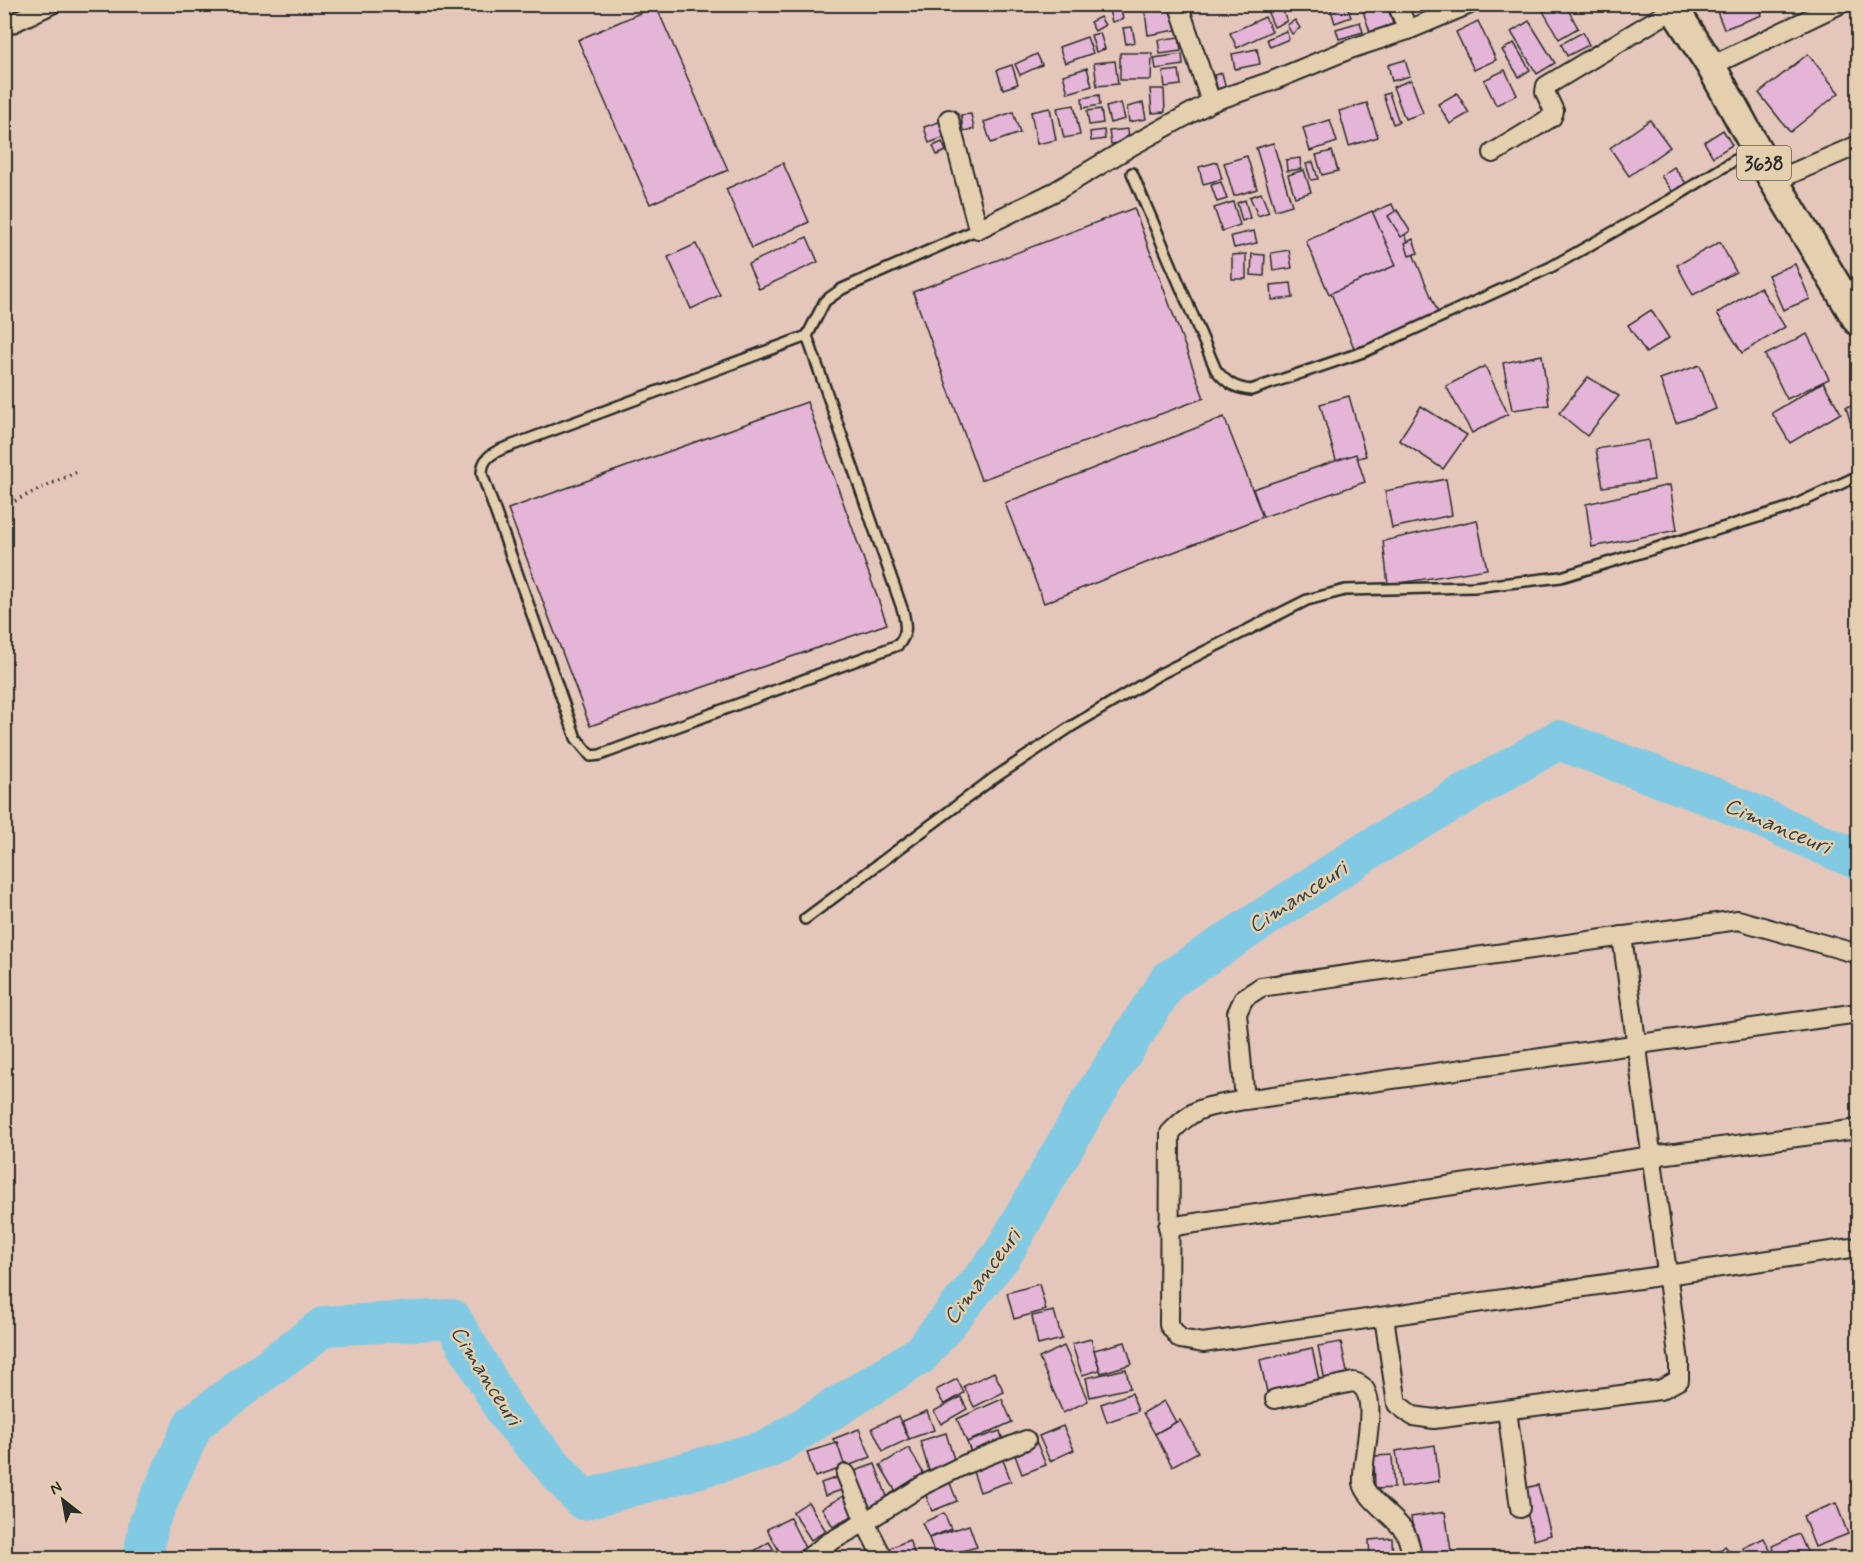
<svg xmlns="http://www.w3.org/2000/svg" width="1863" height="1563" font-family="Mynerve,sans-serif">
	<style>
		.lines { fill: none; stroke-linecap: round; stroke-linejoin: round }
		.river { stroke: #82cae3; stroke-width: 40 }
		.building { fill: #e4b5d6; stroke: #2b2b2b; stroke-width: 1.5 }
		.lane-casing { stroke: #2b2b2b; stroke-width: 14 }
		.street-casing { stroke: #2b2b2b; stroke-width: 22 }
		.primary-casing { stroke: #2b2b2b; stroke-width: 33 }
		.path { stroke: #2b2b2b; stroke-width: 4; stroke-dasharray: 1.5 4.5; stroke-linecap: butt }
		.lane { stroke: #e4cfae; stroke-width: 9 }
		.street { stroke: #e4cfae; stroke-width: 18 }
		.primary { stroke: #e4cfae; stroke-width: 28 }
		.labels { text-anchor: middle; stroke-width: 5; stroke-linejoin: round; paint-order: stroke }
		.shield { fill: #e4cfae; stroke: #625c52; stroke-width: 1.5 }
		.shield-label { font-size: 20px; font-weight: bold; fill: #2b2b2b }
		.water-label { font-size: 22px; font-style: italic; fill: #384347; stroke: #e4cfae }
	</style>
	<rect width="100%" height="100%" fill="#e4c7ba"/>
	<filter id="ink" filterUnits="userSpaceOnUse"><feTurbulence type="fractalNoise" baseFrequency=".0167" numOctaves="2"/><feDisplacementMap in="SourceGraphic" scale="12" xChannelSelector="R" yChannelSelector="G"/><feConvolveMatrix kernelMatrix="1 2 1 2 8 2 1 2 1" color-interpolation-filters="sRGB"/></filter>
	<g filter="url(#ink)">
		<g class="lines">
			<path class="river" d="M143,1558L149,1522L194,1423L325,1326L452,1319L507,1414L583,1500L769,1449L920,1355L1002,1255L1089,1104L1169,980L1370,849L1558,740L1721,800L1858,860"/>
		</g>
		<g class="building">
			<path d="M1144,4H1172L1176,30L1148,35Z"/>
			<path d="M1329,4H1346L1351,17L1335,23Z"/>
			<path d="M1373,4H1387L1393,24L1370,32L1362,8Z"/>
			<path d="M1555,4H1565L1578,28L1559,39L1543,11Z"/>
			<path d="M1714,4H1758L1762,15L1724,29Z"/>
			<path d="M656,6L728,170L650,204L578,40Z"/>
			<path d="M1120,7L1123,19L1112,22L1109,10Z"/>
			<path d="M1281,7L1287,21L1274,27L1268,13Z"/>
			<path d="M1100,17L1105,25L1095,31L1090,22Z"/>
			<path d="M1265,17L1272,31L1237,48L1230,33Z"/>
			<path d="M1295,20L1300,28L1292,34L1287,25Z"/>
			<path d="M1478,21L1496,60L1474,70L1456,32Z"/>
			<path d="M1529,21L1555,63L1537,74L1511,32Z"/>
			<path d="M1360,22L1363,32L1339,39L1336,29Z"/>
			<path d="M1132,27L1135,42L1126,44L1123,28Z"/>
			<path d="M1286,31L1289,39L1270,47L1267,39Z"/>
			<path d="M1583,32L1589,45L1567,56L1561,44Z"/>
			<path d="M1100,33L1105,49L1096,52L1091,35Z"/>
			<path d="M1087,37L1093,53L1065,63L1059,47Z"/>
			<path d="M1179,37L1181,51L1160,54L1158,40Z"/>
			<path d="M1514,43L1530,70L1519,77L1502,50Z"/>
			<path d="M1257,49L1260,64L1235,69L1232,54Z"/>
			<path d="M1120,53H1152L1151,80H1120Z"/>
			<path d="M1037,54L1042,65L1020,75L1015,64Z"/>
			<path d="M1182,54L1183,65L1156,69L1154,58Z"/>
			<path d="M1808,54L1839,93L1790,132L1759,93Z"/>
			<path d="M1405,60L1410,76L1392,81L1388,65Z"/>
			<path d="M1115,61L1118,84L1097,86L1094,63Z"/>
			<path d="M1012,65L1018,84L1003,89L997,70Z"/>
			<path d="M1087,68L1092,86L1068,93L1063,75Z"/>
			<path d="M1179,70L1181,85L1165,87L1163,72Z"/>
			<path d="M1505,70L1517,95L1496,105L1484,80Z"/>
			<path d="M1222,73L1226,89L1218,91L1214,75Z"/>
			<path d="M1411,80L1423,113L1405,119L1393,87Z"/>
			<path d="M1150,89H1164L1165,112L1152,113Z"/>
			<path d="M1389,93L1399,122L1393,124L1383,95Z"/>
			<path d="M1457,93L1469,113L1450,124L1438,104Z"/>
			<path d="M1099,95L1100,105L1083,108L1082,98Z"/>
			<path d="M1121,103L1125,119L1110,123L1106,107Z"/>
			<path d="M1143,103L1146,119L1129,122L1127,107Z"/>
			<path d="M1367,103L1378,137L1349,146L1339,111Z"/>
			<path d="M1074,105L1080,135L1064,138L1057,108Z"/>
			<path d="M1050,108L1056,140L1037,144L1031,112Z"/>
			<path d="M1101,109L1103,123L1089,125L1087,111Z"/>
			<path d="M1013,112L1020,133L991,143L984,122Z"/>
			<path d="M971,114L974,129L963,131L961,115Z"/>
			<path d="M1330,120L1337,142L1310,151L1303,128Z"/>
			<path d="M1650,120L1670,147L1629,176L1610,148Z"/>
			<path d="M939,122L945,137L929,143L924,127Z"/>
			<path d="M1128,129L1129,141L1111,144L1109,131Z"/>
			<path d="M1104,130L1105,139L1091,141L1090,132Z"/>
			<path d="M1723,130L1732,145L1713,157L1704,142Z"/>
			<path d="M942,142L946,151L937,155L933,146Z"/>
			<path d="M1273,143L1292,205L1275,210L1256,148Z"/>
			<path d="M1332,151L1338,171L1322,175L1316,155Z"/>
			<path d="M1247,156L1257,189L1234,196L1224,163Z"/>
			<path d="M1300,158L1301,169L1287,171L1286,160Z"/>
			<path d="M1217,162L1222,179L1203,184L1199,167Z"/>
			<path d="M1313,162L1318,179L1311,180L1306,164Z"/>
			<path d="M783,163L809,222L752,248L726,189Z"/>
			<path d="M1674,167L1688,186L1675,195L1661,176Z"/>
			<path d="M1304,170L1311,192L1295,197L1288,175Z"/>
			<path d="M1221,182L1227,199L1217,202L1211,185Z"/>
			<path d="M1261,193L1269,212L1258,216L1250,197Z"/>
			<path d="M1245,200L1250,218L1242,221L1237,203Z"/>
			<path d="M1233,202L1240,225L1222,231L1214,208Z"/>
			<path d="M1392,204L1439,315L1355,350L1308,239Z"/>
			<path d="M1134,208L1204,398L981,480L913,292Z"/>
			<path d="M1397,210L1410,231L1401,237L1388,216Z"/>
			<path d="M1372,211L1396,265L1329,294L1306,241Z"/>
			<path d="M1254,231L1257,243L1234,248L1231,236Z"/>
			<path d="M807,237L818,262L759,289L748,264Z"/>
			<path d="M1413,239L1418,253L1409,256L1405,243Z"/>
			<path d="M1720,242L1736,272L1693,295L1677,265Z"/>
			<path d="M696,244L720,295L691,309L668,257Z"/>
			<path d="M1289,250L1292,268L1273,271L1271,253Z"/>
			<path d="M1246,254V279H1232V255Z"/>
			<path d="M1252,254L1265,255L1264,276L1251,275Z"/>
			<path d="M1795,264L1810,299L1783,310L1768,275Z"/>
			<path d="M1291,283L1293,298L1272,300L1271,285Z"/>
			<path d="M1760,287L1785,327L1742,353L1717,313Z"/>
			<path d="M1651,310L1669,338L1646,353L1628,325Z"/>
			<path d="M1807,334L1829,379L1787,399L1765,355Z"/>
			<path d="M1542,355L1549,405L1512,410L1503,363Z"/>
			<path d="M1700,365L1716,409L1676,423L1660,379Z"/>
			<path d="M1485,366L1508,414L1472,433L1446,386Z"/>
			<path d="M1588,377L1619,396L1587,436L1559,413Z"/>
			<path d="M1823,382L1841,413L1790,443L1772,413Z"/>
			<path d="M1349,396L1366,456L1337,464L1320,404Z"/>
			<path d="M807,402L887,624L590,726L508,509Z"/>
			<path d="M1858,403V437L1855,438L1846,407Z"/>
			<path d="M1421,406L1467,435L1443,469L1399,440Z"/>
			<path d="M1224,417L1263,517L1044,603L1005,503Z"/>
			<path d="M1648,440L1654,480L1603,487L1596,449Z"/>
			<path d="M1356,454L1365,482L1263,517L1253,489Z"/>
			<path d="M1446,479L1452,515L1392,528L1385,491Z"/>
			<path d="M1670,485L1677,530L1592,547L1586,504Z"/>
			<path d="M1477,520L1487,569L1388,585L1383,541Z"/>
			<path d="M1039,1284L1046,1310L1014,1319L1007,1293Z"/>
			<path d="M1054,1311L1062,1339L1038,1345L1032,1316Z"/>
			<path d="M1091,1339L1100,1370L1082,1375L1072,1344Z"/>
			<path d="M1125,1342L1132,1364L1101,1373L1094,1350Z"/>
			<path d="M1341,1342L1348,1377L1325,1381L1318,1346Z"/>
			<path d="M1064,1346L1088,1401L1063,1413L1039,1358Z"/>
			<path d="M1312,1348L1319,1380L1267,1392L1260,1360Z"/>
			<path d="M1126,1369L1130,1388L1090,1397L1086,1378Z"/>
			<path d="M994,1372L1004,1392L974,1407L964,1386Z"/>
			<path d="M957,1379L964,1393L944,1405L936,1390Z"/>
			<path d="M1132,1393L1138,1411L1107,1422L1101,1404Z"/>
			<path d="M961,1397L967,1409L941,1424L934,1411Z"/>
			<path d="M1002,1399L1012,1422L967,1442L957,1419Z"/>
			<path d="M1164,1401L1176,1422L1155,1434L1143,1413Z"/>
			<path d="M927,1411L934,1430L909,1439L902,1421Z"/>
			<path d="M898,1416L909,1439L883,1451L872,1428Z"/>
			<path d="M1180,1420L1198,1452L1172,1466L1155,1434Z"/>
			<path d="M1063,1426L1074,1450L1050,1461L1039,1436Z"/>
			<path d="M859,1429L871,1457L845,1467L833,1439Z"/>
			<path d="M1000,1431L1005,1447L973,1458L967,1442Z"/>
			<path d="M946,1433L956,1466L930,1474L920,1441Z"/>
			<path d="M1036,1441L1046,1465L1022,1474L1013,1450Z"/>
			<path d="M837,1443L845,1467L815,1477L807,1452Z"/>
			<path d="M1435,1445L1439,1481L1401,1487L1396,1451Z"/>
			<path d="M909,1448L925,1476L896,1492L880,1465Z"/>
			<path d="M1001,1455L1011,1481L980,1492L971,1466Z"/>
			<path d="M1392,1455L1394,1488L1375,1489L1374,1456Z"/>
			<path d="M875,1464L890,1505L863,1515L849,1473Z"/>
			<path d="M844,1475L849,1487L825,1496L821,1483Z"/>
			<path d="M948,1478L957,1501L932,1511L923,1488Z"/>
			<path d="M1538,1485L1551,1535L1534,1540L1521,1489Z"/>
			<path d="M843,1496L854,1515L833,1527L822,1508Z"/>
			<path d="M808,1502L826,1531L811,1540L793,1512Z"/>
			<path d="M1836,1503L1848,1534L1815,1547L1803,1516Z"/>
			<path d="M1445,1512L1452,1557L1417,1558L1411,1517Z"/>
			<path d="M944,1513L951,1529L929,1538L922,1523Z"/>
			<path d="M790,1518L805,1548L783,1558L767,1529Z"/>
			<path d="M969,1525L977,1547L936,1558L929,1538Z"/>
			<path d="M1799,1534L1809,1556L1803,1558H1778L1772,1546Z"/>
			<path d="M1392,1538L1393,1558H1370L1369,1540Z"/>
			<path d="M1764,1538L1774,1558H1748L1743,1548Z"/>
			<path d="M909,1540L916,1557L886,1558L883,1551Z"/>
			<path d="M769,1542L779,1558H754L751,1553Z"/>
			<path d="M1725,1546L1736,1558H1717L1715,1556Z"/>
		</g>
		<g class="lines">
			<g class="lane-casing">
				<g id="lane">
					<path d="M1132,173L1216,370C1227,383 1234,388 1251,390L1366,351L1551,267L1670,200L1753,149"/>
					<path d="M807,336L502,449C490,454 482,460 482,474L576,738L591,756L600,755L898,645C908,634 906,625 903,611L807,336L825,301L842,289L978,229"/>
					<path d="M805,919L991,780L1072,726L1160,674L1307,600L1345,590L1474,587L1561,577L1788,508L1858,476"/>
				</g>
			</g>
			<g class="street-casing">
				<g id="street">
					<path d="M1397,4L1408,30"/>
					<path d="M1180,9L1211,102"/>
					<path d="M4,27L52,4"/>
					<path d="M1711,66L1840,4"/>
					<path d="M949,119L978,229L1056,191L1133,145L1211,102L1272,81L1350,49L1408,30L1470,4"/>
					<path d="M1493,153L1552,117L1554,111L1545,92L1546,86L1674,9"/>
					<path d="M1774,181L1858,145"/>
					<path d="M1858,954L1738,920L1261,987L1244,998L1237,1013L1245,1100C1208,1107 1197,1104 1170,1133L1169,1325L1180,1339L1203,1343L1858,1247"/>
					<path d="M1245,1100L1858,1013"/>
					<path d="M1168,1227L1652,1156L1858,1129"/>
					<path d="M1384,1317L1397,1404L1413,1416L1434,1419L1660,1390L1679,1380V1362L1622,936"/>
					<path d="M1275,1399L1353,1382C1385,1387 1360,1459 1363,1483C1365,1498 1396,1518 1405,1532C1409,1540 1411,1550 1412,1558"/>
					<path d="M1507,1410L1520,1508"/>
					<path d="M808,1558L828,1543L865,1522L846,1474"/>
					<path d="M883,1558L865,1522L925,1484L966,1464L1026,1440"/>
				</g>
			</g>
			<g class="primary-casing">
				<path id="primary" d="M1671,4L1711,66L1774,181L1858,321"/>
			</g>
			<path class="path" d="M4,506L76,472"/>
			<use href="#lane" class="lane"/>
			<use href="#street" class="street"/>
			<use href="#primary" class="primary"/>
		</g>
	</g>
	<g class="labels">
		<rect class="shield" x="1737" y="146" width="54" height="34" rx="4.5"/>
		<g class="shield-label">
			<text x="1764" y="170">3638</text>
		</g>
		<g class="water-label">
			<text transform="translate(1778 825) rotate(23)" y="8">Cimanceuri</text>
			<text transform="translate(1297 896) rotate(-33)" y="8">Cimanceuri</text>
			<text transform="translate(981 1276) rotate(-53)" y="8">Cimanceuri</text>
			<text transform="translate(487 1375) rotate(58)" y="8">Cimanceuri</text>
		</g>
	</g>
	<rect width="1863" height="1563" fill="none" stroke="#e4cfae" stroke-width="24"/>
	<rect x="12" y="12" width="1839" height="1539" fill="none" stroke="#2b2b2b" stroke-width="2" filter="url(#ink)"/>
	<g transform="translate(63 1500) rotate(329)" stroke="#e4cfae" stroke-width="4.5" paint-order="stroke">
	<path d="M0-4.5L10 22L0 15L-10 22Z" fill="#2b2b2b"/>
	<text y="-9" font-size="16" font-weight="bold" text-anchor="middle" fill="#2b2b2b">N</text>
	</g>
</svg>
